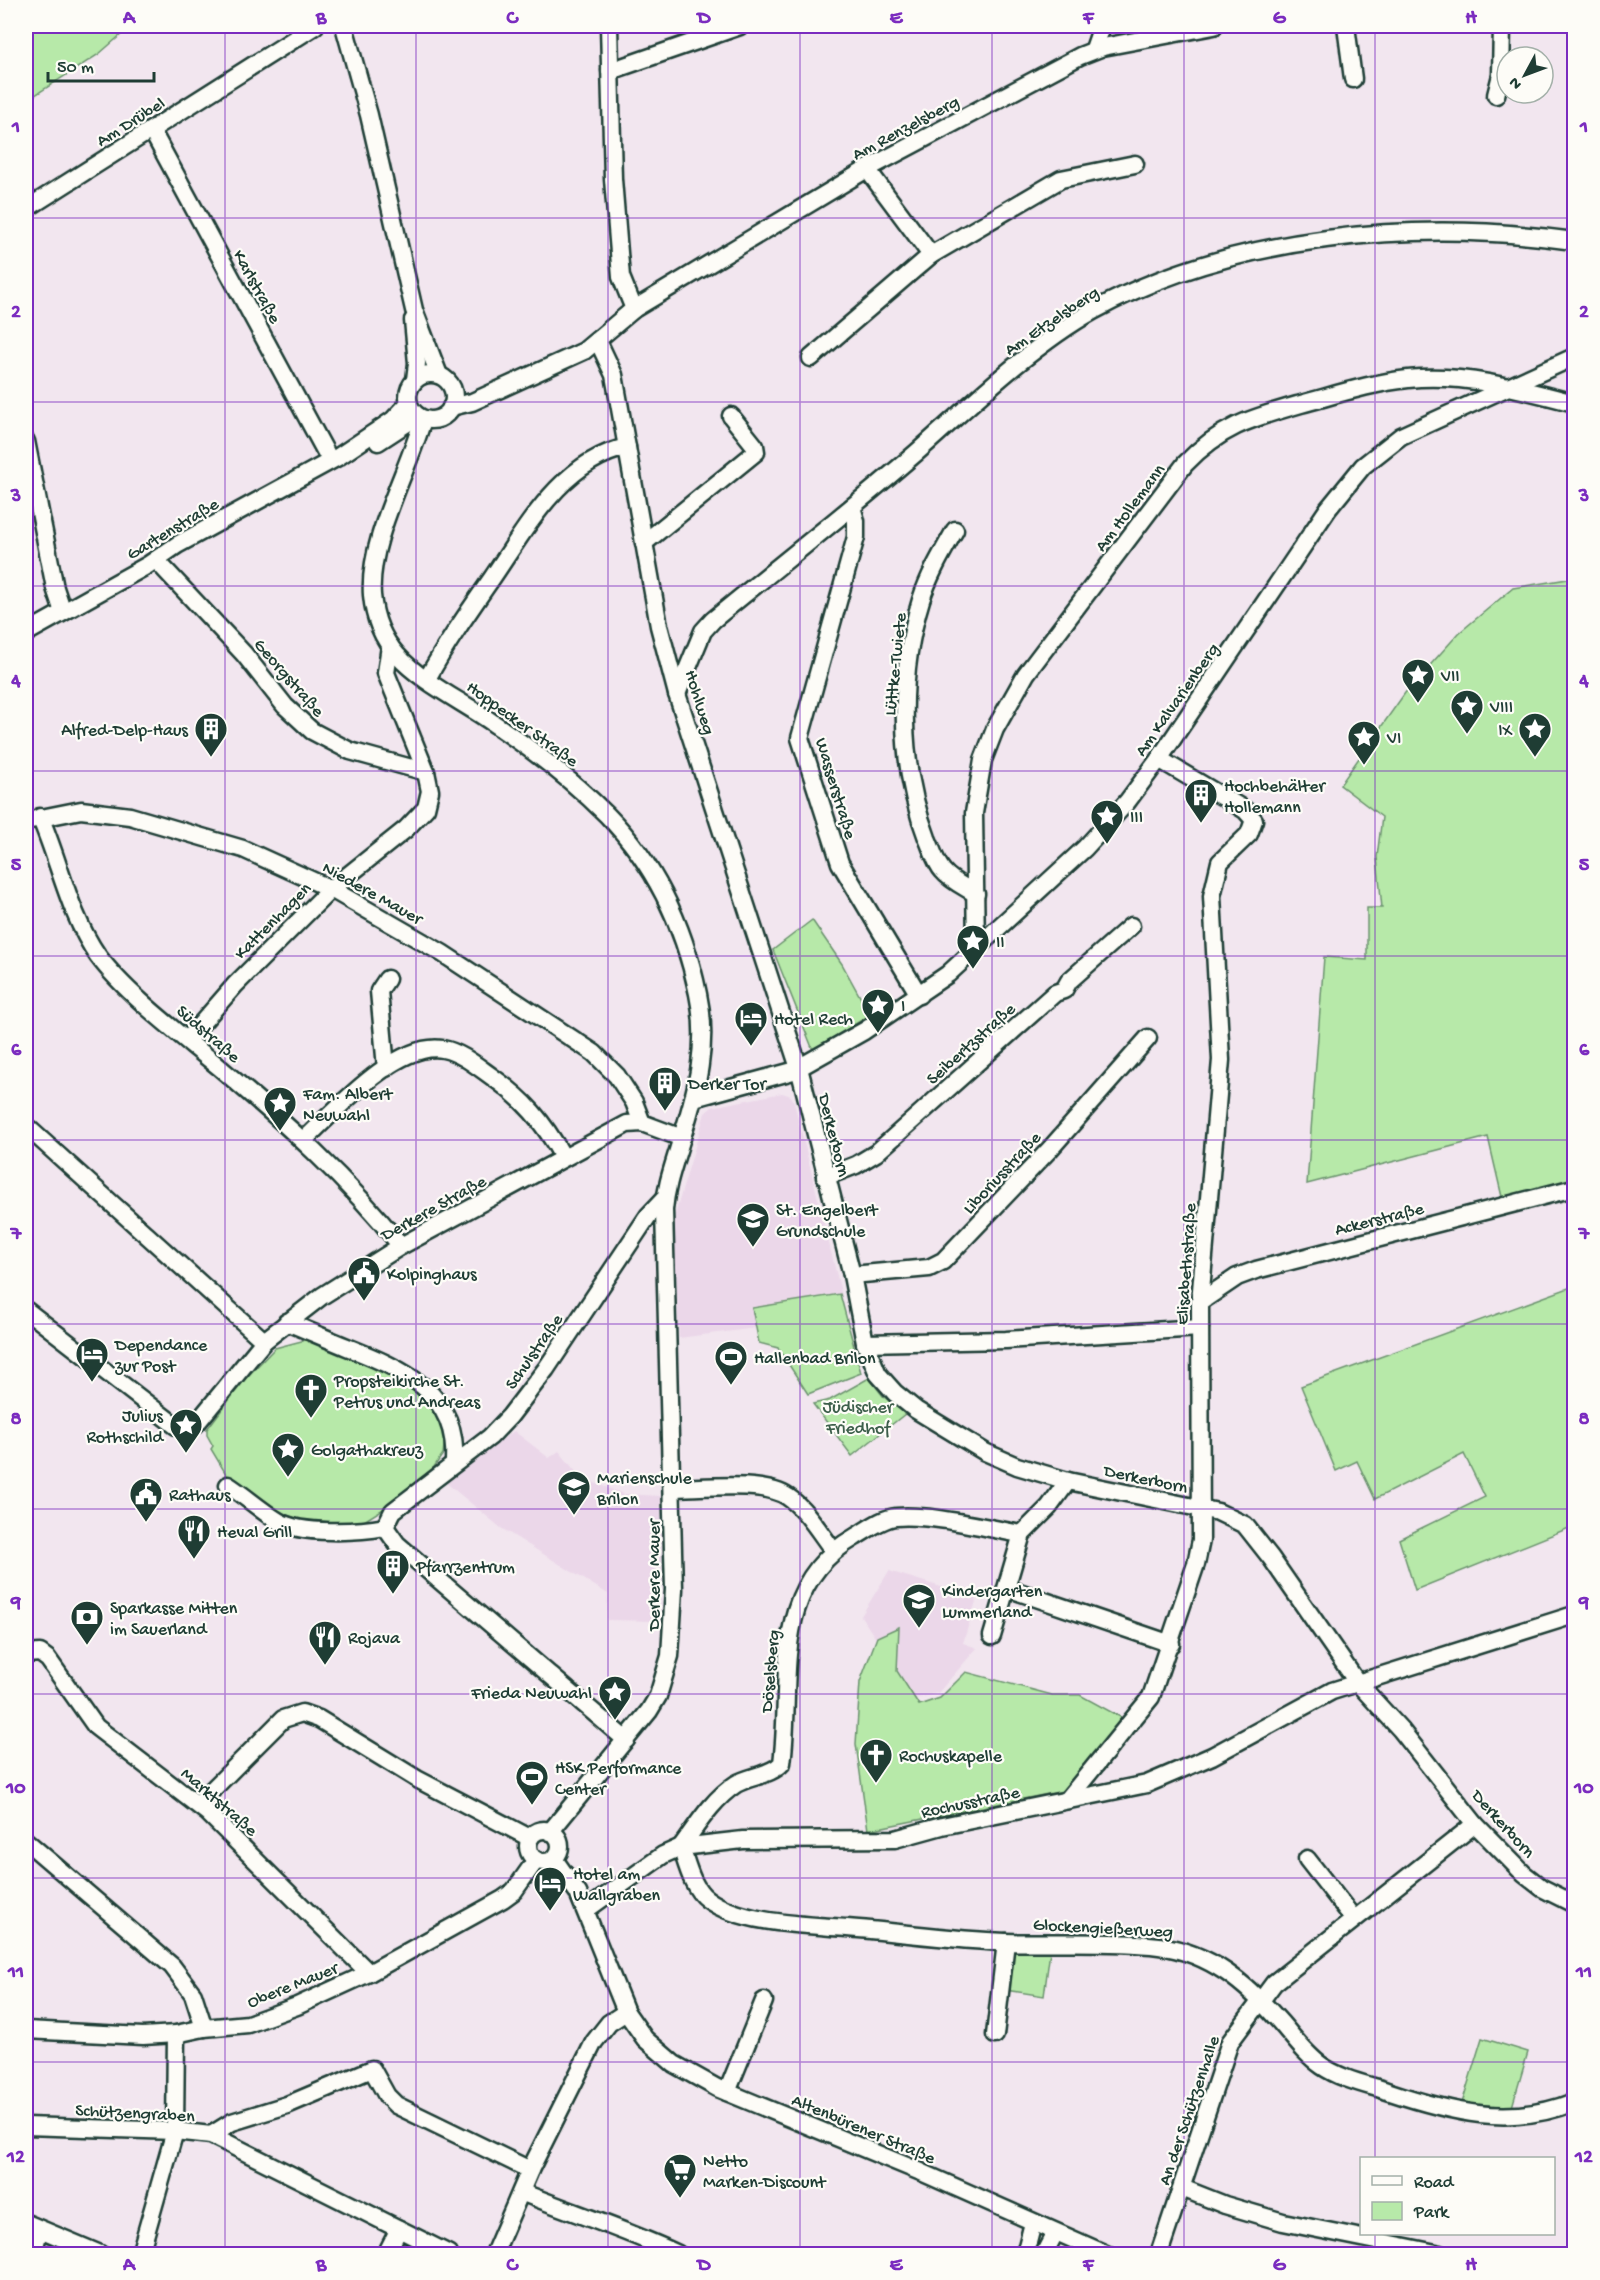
<svg xmlns="http://www.w3.org/2000/svg" width="1600" height="2280" font-family="'Gochi Hand',sans-serif">
	<style>
		.built { fill: #ebd7e9 }
		.green { fill: #b7e9a9; stroke: #6b936e; stroke-width: 1.5 }
		.lines { fill: none; stroke-linecap: round; stroke-linejoin: round }
		.minor-casing { stroke: #1f3d34; stroke-width: 21 }
		.minor { stroke: #fdfcf7; stroke-width: 16 }
		.grid { fill: none; stroke: #7b2cbf; stroke-width: 1.5; stroke-opacity: 0.55 }
		.labels { text-anchor: middle; stroke-width: 4.5; stroke-linejoin: round; paint-order: stroke }
		.street-label { font-size: 18px; fill: #1f3d34; stroke: #fdfcf7 }
		.poi-label { font-size: 18px; fill: #1f3d34; stroke: #fdfcf7; text-anchor: start }
		.park-label { font-size: 18px; fill: #3d5f4b; stroke: #fdfcf7 }
		.neatline { fill: none; stroke: #7b2cbf; stroke-width: 2 }
		.grid-label { font-size: 20px; text-anchor: middle; font-weight: bold; fill: #7b2cbf }
	</style>
	<rect width="100%" height="100%" fill="#f2e6ef"/>
	<filter id="ink" filterUnits="userSpaceOnUse"><feTurbulence type="fractalNoise" baseFrequency=".0167" numOctaves="2"/><feDisplacementMap in="SourceGraphic" scale="12" xChannelSelector="R" yChannelSelector="G"/><feConvolveMatrix kernelMatrix="1 2 1 2 8 2 1 2 1" color-interpolation-filters="sRGB"/></filter>
	<g filter="url(#ink)">
		<g class="built">
			<path d="M782,1093L791,1096L794,1102L861,1373L808,1394L778,1348L759,1343L756,1328L679,1338L674,1218L705,1113L712,1107Z"/>
			<path d="M514,1431L549,1458L559,1451L581,1478L624,1494L661,1496L660,1621L607,1620L608,1594L501,1528L444,1481Z"/>
			<path d="M889,1571L977,1598L963,1643L977,1648L938,1693L915,1699L861,1616Z"/>
		</g>
		<g class="green">
			<path d="M26,26H131L99,54L26,101Z"/>
			<path d="M1574,578V1179L1502,1197L1488,1137L1307,1184L1324,957L1367,960V908H1382L1377,857L1382,817L1340,785L1405,693L1459,633L1513,588Z"/>
			<path d="M812,920L842,964L870,1015L813,1050L773,950Z"/>
			<path d="M1574,1286V1526L1415,1590L1399,1539L1485,1497L1464,1454L1375,1499L1357,1461L1336,1471L1301,1386Z"/>
			<path d="M840,1294L861,1373L808,1394L778,1348L759,1343L752,1308Z"/>
			<path d="M309,1339L376,1364L423,1394L446,1429L443,1454L434,1467L385,1508L364,1521L351,1525L311,1523L274,1511L229,1479L211,1449L213,1446L207,1435V1429L246,1378L275,1348Z"/>
			<path d="M869,1378L883,1396L905,1414L852,1456L813,1404L830,1400Z"/>
			<path d="M899,1627L897,1671L919,1705L940,1698L966,1672L1052,1695H1080L1124,1719L1073,1789L868,1830L856,1744L860,1682L877,1637Z"/>
			<path d="M1015,1950L1050,1951L1044,1996L1005,1990L1009,1954Z"/>
			<path d="M1482,2038L1528,2052L1512,2107L1462,2103Z"/>
		</g>
		<g class="lines">
			<g class="minor-casing">
				<g id="minor">
					<path d="M344,26L369,115L414,310L439,375"/>
					<path d="M609,26L613,179L621,277L634,309"/>
					<path d="M1346,26L1353,79"/>
					<path d="M1094,49L1102,26"/>
					<path d="M610,71L740,26"/>
					<path d="M1496,95L1501,75L1502,26"/>
					<path d="M152,131L330,460"/>
					<path d="M867,169L931,255"/>
					<path d="M26,209L315,26"/>
					<path d="M413,320L417,363L415,380"/>
					<path d="M598,341L614,375L659,626L677,694L799,1068L852,1275L865,1343L878,1374L895,1393L916,1410L985,1452L1017,1466L1068,1481L1218,1512L1245,1525L1271,1558L1357,1682L1401,1730L1475,1824L1524,1874L1542,1888L1574,1904"/>
					<path d="M811,358L931,255L1061,179L1135,164"/>
					<circle cx="431" cy="397" r="23"/>
					<path d="M451,407L472,402L584,351L634,309L867,169L1080,56L1103,47L1214,26"/>
					<path d="M423,419C408,472 368,540 372,595C374,617 382,638 397,655C422,683 462,701 493,723C533,750 573,781 607,815C655,864 684,926 698,994C709,1044 697,1089 682,1137C675,1162 666,1184 664,1210L674,1589L670,1656L658,1696L649,1711L550,1832"/>
					<path d="M26,441L55,588L63,612"/>
					<path d="M378,442L418,416"/>
					<path d="M852,507L856,521V537L800,738L840,863L919,995"/>
					<path d="M955,530C942,553 929,575 921,600C898,674 899,766 927,838C932,849 935,862 943,871C951,881 965,887 976,894"/>
					<path d="M644,543L756,452L755,446L731,416"/>
					<path d="M156,560L244,654L285,706L312,731L350,751L426,772"/>
					<path d="M26,633L148,565L177,545L338,457L393,420L408,404"/>
					<path d="M427,679C446,644 469,611 492,578C527,527 562,461 627,447"/>
					<path d="M677,694L703,631L713,620C781,564 850,510 916,453C968,407 1032,345 1093,311C1233,234 1418,219 1574,241"/>
					<path d="M40,817C60,863 69,914 98,956C127,995 181,1035 219,1067C285,1123 347,1178 401,1246"/>
					<path d="M26,821L81,810L130,816L243,849L331,889L442,953L594,1053L617,1076L634,1102L642,1123"/>
					<path d="M976,948L974,813L983,760L995,729L1026,674L1185,464C1221,426 1252,418 1301,404C1335,395 1371,383 1408,379C1463,373 1521,389 1574,403"/>
					<path d="M187,1040L235,985L331,889L406,829L426,808L430,791L426,772L386,673L390,646"/>
					<path d="M386,1068L379,991L387,979"/>
					<path d="M694,1098L793,1071L864,1031L948,974L1085,848L1127,802L1159,759L1328,509L1363,466L1401,436L1574,357"/>
					<path d="M26,1126L264,1341"/>
					<path d="M305,1139C335,1111 397,1041 443,1049C460,1052 477,1066 491,1076C525,1100 543,1121 563,1157"/>
					<path d="M825,1177L856,1165L876,1153L1055,993L1064,990L1069,981L1131,926"/>
					<path d="M852,1275L929,1268L943,1261L1050,1149L1148,1038"/>
					<path d="M1200,1302L1237,1277L1256,1270L1574,1188"/>
					<path d="M26,1310L176,1426L186,1429L196,1424L264,1341L322,1296L401,1246L627,1124L642,1123L682,1138"/>
					<path d="M287,1322C307,1330 327,1339 347,1347C402,1369 459,1392 454,1462"/>
					<path d="M865,1343L1006,1340L1200,1328"/>
					<path d="M228,1485C245,1496 260,1510 278,1521C301,1535 359,1532 385,1527"/>
					<path d="M672,1488C701,1488 764,1480 788,1497C806,1509 820,1533 833,1550"/>
					<path d="M385,1527L393,1511L490,1437L510,1416L546,1369L648,1216L665,1198"/>
					<path d="M385,1527L397,1544L626,1740"/>
					<path d="M1022,1534C985,1528 932,1514 896,1517C882,1518 867,1530 855,1537C768,1587 793,1680 782,1763C772,1775 750,1776 736,1784C713,1799 697,1825 681,1847C687,1864 692,1888 707,1899C740,1924 807,1925 847,1928C899,1932 952,1940 1005,1942C1056,1944 1108,1940 1159,1946C1211,1953 1247,1984 1281,2023C1294,2038 1306,2055 1322,2066C1341,2079 1365,2084 1387,2091C1450,2112 1510,2128 1574,2102"/>
					<path d="M1007,1588L1171,1644"/>
					<path d="M992,1636L1022,1534L1049,1507L1068,1481"/>
					<path d="M26,1654L40,1653L48,1659L96,1727L208,1813L369,1973"/>
					<path d="M1067,1800L1151,1697L1196,1564L1201,1540L1200,1302L1221,1060L1212,896L1220,862L1249,834L1254,820L1245,810L1159,759"/>
					<path d="M198,1804L283,1719L302,1713L319,1719L417,1779L530,1838"/>
					<circle cx="544" cy="1846" r="16"/>
					<path d="M26,1841L172,1966L193,1994L204,2028"/>
					<path d="M554,1859L578,1893L626,2012L645,2039L674,2064L717,2088L921,2172L1106,2254"/>
					<path d="M1307,1859L1354,1919"/>
					<path d="M586,1910L663,1855L681,1847L743,1840L895,1839L942,1826L1147,1784L1212,1756L1332,1691L1574,1615"/>
					<path d="M26,2030L143,2036L176,2034L204,2028L248,2024L297,2006L369,1973L503,1899L514,1891L536,1860"/>
					<path d="M995,2035L1006,1942"/>
					<path d="M727,2092L764,2001"/>
					<path d="M26,2126L175,2131L211,2135L449,2254"/>
					<path d="M211,2135L232,2122L287,2105L372,2069L387,2096L396,2105L530,2170"/>
					<path d="M1182,2188L1225,2205L1283,2222L1441,2254"/>
					<path d="M521,2192C573,2213 627,2230 678,2254"/>
					<path d="M26,2223L100,2254"/>
					<path d="M33,2254L39,2231"/>
					<path d="M140,2254L175,2131L176,2034"/>
					<path d="M386,2254L399,2229"/>
					<path d="M494,2254L530,2170L594,2042L609,2023L626,2012"/>
					<path d="M1025,2254L1033,2223"/>
					<path d="M1044,2254L1055,2233"/>
					<path d="M1159,2254L1230,2042L1274,1983L1475,1824"/>
				</g>
			</g>
			<use href="#minor" class="minor"/>
		</g>
	</g>
	<path class="grid" d="M225,26V2254M416,26V2254M608,26V2254M800,26V2254M992,26V2254M1184,26V2254M1375,26V2158M26,218H1574M26,402H1574M26,586H1574M26,771H1574M26,956H1574M26,1140H1574M26,1324H1574M26,1509H1574M26,1694H1574M26,1878H1574M26,2062H1574M1375,2234V2254"/>
	<defs>
		<g id="sight-pin" transform="scale(1.725)"><path d="M0 17L-7.5 6A9.5 9.5 0 1 1 7.5 6Z" fill="#1f3d34" stroke="#fdfcf7"/><path d="M0-6L1.8-2.2L6-1.7L2.9 1.2L3.7 5.4L0 3.3L-3.7 5.4L-2.9 1.2L-6-1.7L-1.8-2.2Z" fill="#fff"/></g>
		<g id="building-pin" transform="scale(1.725)"><path d="M0 17L-7.5 6A9.5 9.5 0 1 1 7.5 6Z" fill="#1f3d34" stroke="#fdfcf7"/><path d="M-4-6H4V6H1V3H-1V6H-4ZM-2.5-4.3h1.7v1.8h-1.7ZM.8-4.3h1.7v1.8H.8ZM-2.5-1h1.7V.8h-1.7ZM.8-1h1.7V.8H.8Z" fill="#fff"/></g>
		<g id="hotel-pin" transform="scale(1.725)"><path d="M0 17L-7.5 6A9.5 9.5 0 1 1 7.5 6Z" fill="#1f3d34" stroke="#fdfcf7"/><path d="M-6-4.5h1.5V1H6V5H4.5V3h-9V5H-6ZM-4 0a1.8 1.8 0 1 1 3.6 0ZM.5 0V-2.5h3Q6-2.5 6 0Z" fill="#fff"/></g>
		<g id="school-pin" transform="scale(1.725)"><path d="M0 17L-7.5 6A9.5 9.5 0 1 1 7.5 6Z" fill="#1f3d34" stroke="#fdfcf7"/><path d="M0-5L7-2L0 1L-7-2ZM-4 1L0 2.5L4 1V4Q0 6-4 4Z" fill="#fff"/></g>
		<g id="civic-pin" transform="scale(1.725)"><path d="M0 17L-7.5 6A9.5 9.5 0 1 1 7.5 6Z" fill="#1f3d34" stroke="#fdfcf7"/><path d="M-.6-6.5H3V-4.5H.6V-3L4-1V1h2V6H-6V1h2V-1L-.6-3ZM-1.2 2.5V6h2.4V2.5Z" fill="#fff"/></g>
		<g id="stadium-pin" transform="scale(1.725)"><path d="M0 17L-7.5 6A9.5 9.5 0 1 1 7.5 6Z" fill="#1f3d34" stroke="#fdfcf7"/><path d="M0-5a6.5 5 0 1 0 0 10a6.5 5 0 1 0 0-10ZM-3.5-1.8h7v3.6h-7Z" fill="#fff"/></g>
		<g id="church-pin" transform="scale(1.725)"><path d="M0 17L-7.5 6A9.5 9.5 0 1 1 7.5 6Z" fill="#1f3d34" stroke="#fdfcf7"/><path d="M-1.2-6h2.4v3.5h3.3v2.4h-3.3V6h-2.4V-.1h-3.3v-2.4h3.3Z" fill="#fff"/></g>
		<g id="restaurant-pin" transform="scale(1.725)"><path d="M0 17L-7.5 6A9.5 9.5 0 1 1 7.5 6Z" fill="#1f3d34" stroke="#fdfcf7"/><path d="M-5-6h1v4h1v-4h1v4h1v-4h1v5L-1.5 .5V6h-2V.5L-5-1ZM5-6V6H3V1.5H1.5Q1.5-4 5-6Z" fill="#fff"/></g>
		<g id="bank-pin" transform="scale(1.725)"><path d="M0 17L-7.5 6A9.5 9.5 0 1 1 7.5 6Z" fill="#1f3d34" stroke="#fdfcf7"/><path d="M-6-4H6V4H-6ZM0-2.3a2.3 2.3 0 1 0 0 4.6a2.3 2.3 0 1 0 0-4.6Z" fill="#fff"/></g>
		<g id="supermarket-pin" transform="scale(1.725)"><path d="M0 17L-7.5 6A9.5 9.5 0 1 1 7.5 6Z" fill="#1f3d34" stroke="#fdfcf7"/><path d="M-6-5.5h2.5l.6 2H6L4.5 2H-2.5L-4.4-4H-6ZM-1.5 3.2a1.3 1.3 0 1 0 .1 0ZM3 3.2a1.3 1.3 0 1 0 .1 0Z" fill="#fff"/></g>
	</defs>
	<g fill-rule="evenodd">
		<use href="#sight-pin" x="1418" y="675"/>
		<use href="#sight-pin" x="1467" y="706"/>
		<use href="#building-pin" x="211" y="729"/>
		<use href="#sight-pin" x="1535" y="729"/>
		<use href="#sight-pin" x="1364" y="737"/>
		<use href="#building-pin" x="1201" y="795"/>
		<use href="#sight-pin" x="1107" y="816"/>
		<use href="#sight-pin" x="973" y="941"/>
		<use href="#sight-pin" x="878" y="1005"/>
		<use href="#hotel-pin" x="751" y="1018"/>
		<use href="#building-pin" x="665" y="1083"/>
		<use href="#sight-pin" x="280" y="1103"/>
		<use href="#school-pin" x="753" y="1219"/>
		<use href="#civic-pin" x="364" y="1273"/>
		<use href="#hotel-pin" x="92" y="1354"/>
		<use href="#stadium-pin" x="731" y="1357"/>
		<use href="#church-pin" x="311" y="1390"/>
		<use href="#sight-pin" x="186" y="1425"/>
		<use href="#sight-pin" x="288" y="1449"/>
		<use href="#school-pin" x="574" y="1487"/>
		<use href="#civic-pin" x="146" y="1494"/>
		<use href="#restaurant-pin" x="194" y="1531"/>
		<use href="#building-pin" x="393" y="1566"/>
		<use href="#school-pin" x="919" y="1600"/>
		<use href="#bank-pin" x="87" y="1617"/>
		<use href="#restaurant-pin" x="325" y="1637"/>
		<use href="#sight-pin" x="615" y="1692"/>
		<use href="#church-pin" x="876" y="1755"/>
		<use href="#stadium-pin" x="532" y="1777"/>
		<use href="#hotel-pin" x="550" y="1883"/>
		<use href="#supermarket-pin" x="680" y="2170"/>
	</g>
	<g class="labels">
		<g class="street-label">
			<text transform="translate(130 121) rotate(-32)" y="6">Am Drübel</text>
			<text transform="translate(905 127) rotate(-28)" y="6">Am Renzelsberg</text>
			<text transform="translate(258 286) rotate(61)" y="6">Karlstraße</text>
			<text transform="translate(1051 320) rotate(-34)" y="6">Am Etzelsberg</text>
			<text transform="translate(1129 507) rotate(-53)" y="6">Am Hollemann</text>
			<text transform="translate(172 528) rotate(-31)" y="6">Gartenstraße</text>
			<text transform="translate(894 664) rotate(-84)" y="6">Lüttke-Twiete</text>
			<text transform="translate(290 677) rotate(49)" y="6">Georgstraße</text>
			<text transform="translate(1176 699) rotate(-55)" y="6">Am Kalvarienberg</text>
			<text transform="translate(701 702) rotate(73)" y="6">Hohlweg</text>
			<text transform="translate(523 723) rotate(36)" y="6">Hoppecker Straße</text>
			<text transform="translate(837 788) rotate(73)" y="6">Wasserstraße</text>
			<text transform="translate(373 892) rotate(29)" y="6">Niedere Mauer</text>
			<text transform="translate(272 920) rotate(-45)" y="6">Kattenhagen</text>
			<text transform="translate(209 1033) rotate(41)" y="6">Südstraße</text>
			<text transform="translate(970 1043) rotate(-42)" y="6">Seibertzstraße</text>
			<text transform="translate(835 1135) rotate(76)" y="6">Derkerborn</text>
			<text transform="translate(1001 1172) rotate(-47)" y="6">Liboriusstraße</text>
			<text transform="translate(433 1207) rotate(-29)" y="6">Derkere Straße</text>
			<text transform="translate(1379 1218) rotate(-14)" y="6">Ackerstraße</text>
			<text transform="translate(1185 1264) rotate(-86)" y="6">Elisabethstraße</text>
			<text transform="translate(533 1351) rotate(-55)" y="6">Schulstraße</text>
			<text transform="translate(1146 1478) rotate(12)" y="6">Derkerborn</text>
			<text transform="translate(653 1575) rotate(-90)" y="6">Derkere Mauer</text>
			<text transform="translate(769 1671) rotate(-85)" y="6">Döselsberg</text>
			<text transform="translate(220 1801) rotate(41)" y="6">Marktstraße</text>
			<text transform="translate(970 1801) rotate(-12)" y="6">Rochusstraße</text>
			<text transform="translate(1504 1823) rotate(48)" y="6">Derkerborn</text>
			<text transform="translate(1103 1927) rotate(3)" y="6">Glockengießerweg</text>
			<text transform="translate(292 1984) rotate(-22)" y="6">Obere Mauer</text>
			<text transform="translate(1188 2110) rotate(-71)" y="6">An der Schützenhalle</text>
			<text transform="translate(135 2112) rotate(3)" y="6">Schützengraben</text>
			<text transform="translate(864 2128) rotate(23)" y="6">Altenbürener Straße</text>
		</g>
		<g class="poi-label">
			<text x="1441" y="681">VII</text>
			<text x="1490" y="712">VIII</text>
			<text x="188" y="735" text-anchor="end">Alfred-Delp-Haus</text>
			<text x="1512" y="735" text-anchor="end">IX</text>
			<text x="1387" y="743">VI</text>
			<text x="1224" y="791">Hochbehälter<tspan x="1224" dy="21">Hollemann</tspan></text>
			<text x="1130" y="822">III</text>
			<text x="996" y="947">II</text>
			<text x="901" y="1011">I</text>
			<text x="774" y="1024">Hotel Rech</text>
			<text x="688" y="1089">Derker Tor</text>
			<text x="303" y="1099">Fam. Albert<tspan x="303" dy="21">Neuwahl</tspan></text>
			<text x="776" y="1215">St. Engelbert<tspan x="776" dy="21">Grundschule</tspan></text>
			<text x="387" y="1279">Kolpinghaus</text>
			<text x="115" y="1350">Dependance<tspan x="115" dy="21">zur Post</tspan></text>
			<text x="754" y="1363">Hallenbad Brilon</text>
			<text x="334" y="1386">Propsteikirche St.<tspan x="334" dy="21">Petrus und Andreas</tspan></text>
			<text x="163" y="1421" text-anchor="end">Julius<tspan x="163" dy="21">Rothschild</tspan></text>
			<text x="311" y="1455">Golgathakreuz</text>
			<text x="597" y="1483">Marienschule<tspan x="597" dy="21">Brilon</tspan></text>
			<text x="169" y="1500">Rathaus</text>
			<text x="217" y="1537">Heval Grill</text>
			<text x="416" y="1572">Pfarrzentrum</text>
			<text x="942" y="1596">Kindergarten<tspan x="942" dy="21">Lummerland</tspan></text>
			<text x="110" y="1613">Sparkasse Mitten<tspan x="110" dy="21">im Sauerland</tspan></text>
			<text x="348" y="1643">Rojava</text>
			<text x="592" y="1698" text-anchor="end">Frieda Neuwahl</text>
			<text x="899" y="1761">Rochuskapelle</text>
			<text x="555" y="1773">HSK Performance<tspan x="555" dy="21">Center</tspan></text>
			<text x="573" y="1879">Hotel am<tspan x="573" dy="21">Wallgraben</tspan></text>
			<text x="703" y="2166">Netto<tspan x="703" dy="21">Marken-Discount</tspan></text>
		</g>
		<g class="park-label">
			<text x="858" y="1412">Jüdischer<tspan x="858" dy="21">Friedhof</tspan></text>
		</g>
	</g>
	<rect width="1600" height="2280" fill="none" stroke="#fdfcf7" stroke-width="66"/>
	<rect x="1360" y="2157" width="195" height="78" fill="#fdfcf7" stroke="#a4b0a9" stroke-width="1.5"/>
	<rect x="1372" y="2176" width="30" height="9" fill="#fdfcf7" stroke="#a4b0a9" stroke-width="1.5"/>
	<text x="1414" y="2187" font-size="18" fill="#1f3d34">Road</text>
	<rect x="1372" y="2202" width="30" height="18" fill="#b7e9a9" stroke="#a4b0a9" stroke-width="1.5"/>
	<text x="1414" y="2217" font-size="18" fill="#1f3d34">Park</text>
	<g transform="translate(1525 75) rotate(229)"><circle r="28" fill="#fdfcf7" stroke="#a4b0a9" stroke-width="1.5"/>
	<path d="M0-4.5L10 22L0 15L-10 22Z" fill="#1f3d34"/>
	<text y="-9" font-size="16" font-weight="bold" text-anchor="middle" fill="#1f3d34">N</text>
	</g>
	<path d="M48 72v9h106v-9" fill="none" stroke="#1f3d34" stroke-width="3"/>
	<text x="57" y="72" font-size="18" fill="#1f3d34" stroke="#fdfcf7" stroke-width="4.5" paint-order="stroke">50 m</text>
	<rect x="33" y="33" width="1534" height="2214" class="neatline"/>
	<g class="grid-label">
		<text x="129" y="23">A</text>
		<text x="321" y="23">B</text>
		<text x="512" y="23">C</text>
		<text x="704" y="23">D</text>
		<text x="896" y="23">E</text>
		<text x="1088" y="23">F</text>
		<text x="1279" y="23">G</text>
		<text x="1471" y="23">H</text>
		<text x="16" y="132">1</text>
		<text x="1584" y="132">1</text>
		<text x="16" y="317">2</text>
		<text x="1584" y="317">2</text>
		<text x="16" y="501">3</text>
		<text x="1584" y="501">3</text>
		<text x="16" y="686">4</text>
		<text x="1584" y="686">4</text>
		<text x="16" y="870">5</text>
		<text x="1584" y="870">5</text>
		<text x="16" y="1055">6</text>
		<text x="1584" y="1055">6</text>
		<text x="16" y="1239">7</text>
		<text x="1584" y="1239">7</text>
		<text x="16" y="1424">8</text>
		<text x="1584" y="1424">8</text>
		<text x="16" y="1608">9</text>
		<text x="1584" y="1608">9</text>
		<text x="16" y="1793">10</text>
		<text x="1584" y="1793">10</text>
		<text x="16" y="1977">11</text>
		<text x="1584" y="1977">11</text>
		<text x="16" y="2162">12</text>
		<text x="1584" y="2162">12</text>
		<text x="129" y="2270">A</text>
		<text x="321" y="2270">B</text>
		<text x="512" y="2270">C</text>
		<text x="704" y="2270">D</text>
		<text x="896" y="2270">E</text>
		<text x="1088" y="2270">F</text>
		<text x="1279" y="2270">G</text>
		<text x="1471" y="2270">H</text>
	</g>
</svg>
